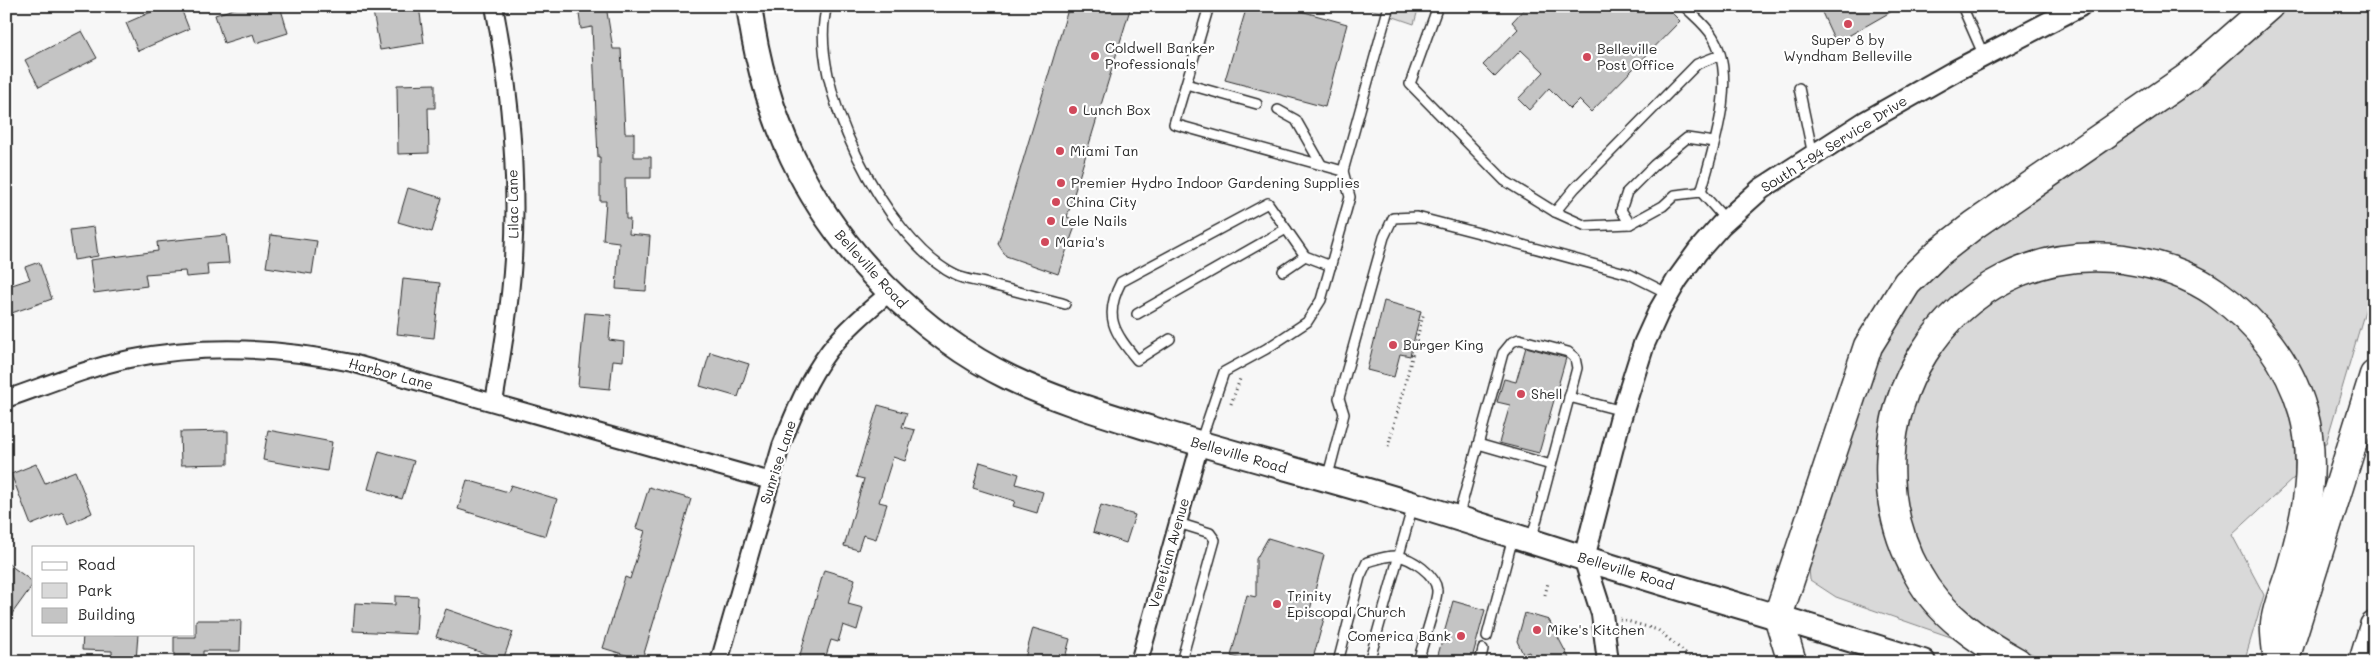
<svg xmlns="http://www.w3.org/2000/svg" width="2380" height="668" font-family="Mali,sans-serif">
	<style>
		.green { fill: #d9d9d9; stroke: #828282 }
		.building { fill: #c4c4c4; stroke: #2b2b2b }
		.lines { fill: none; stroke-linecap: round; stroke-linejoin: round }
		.service-casing { stroke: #2b2b2b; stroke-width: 12 }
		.minor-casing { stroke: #2b2b2b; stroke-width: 20 }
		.tertiary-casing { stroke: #2b2b2b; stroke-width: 24 }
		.secondary-casing { stroke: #2b2b2b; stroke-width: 28 }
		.motorway-casing { stroke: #2b2b2b; stroke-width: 31 }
		.path { stroke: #2b2b2b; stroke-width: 3; stroke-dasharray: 1 4; stroke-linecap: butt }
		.service { stroke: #fff; stroke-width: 9 }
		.minor { stroke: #fff; stroke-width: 16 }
		.tertiary { stroke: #fff; stroke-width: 20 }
		.secondary { stroke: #fff; stroke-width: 24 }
		.motorway { stroke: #fff; stroke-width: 28 }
		.poi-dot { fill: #d1495b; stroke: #fff; stroke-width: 2 }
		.labels { text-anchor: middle; stroke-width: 4.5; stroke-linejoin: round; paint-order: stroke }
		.poi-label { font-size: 14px; fill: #2b2b2b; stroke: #fff; text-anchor: start }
		.street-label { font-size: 14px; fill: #2b2b2b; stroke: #fff }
	</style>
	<rect width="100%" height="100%" fill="#f7f7f7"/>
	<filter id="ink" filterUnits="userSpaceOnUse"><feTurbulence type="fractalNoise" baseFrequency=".02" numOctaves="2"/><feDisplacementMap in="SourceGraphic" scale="10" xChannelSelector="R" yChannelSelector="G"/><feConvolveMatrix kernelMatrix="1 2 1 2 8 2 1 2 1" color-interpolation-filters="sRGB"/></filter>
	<g filter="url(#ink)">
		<g class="green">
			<path d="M1362,6H1419L1414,24Z"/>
			<path d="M2283,6H2374V280L2326,443L2320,444L2209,276L2014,263L1887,408L1881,431L1879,478L1965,642L1836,597L1810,580L1808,559L1880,347L1911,297L1939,265L2257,31Z"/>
			<path d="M2102,268C2126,272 2150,274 2173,283C2231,306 2283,365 2292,427C2295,443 2294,461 2295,477L2232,535L2264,595L2244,662H2051L2002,641L1969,618L1926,566L1910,531L1901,449L1923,376L1966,321L1998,295L2065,271Z"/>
		</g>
		<g class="building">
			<path d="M165,6H180L189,29L138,51L126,23Z"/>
			<path d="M242,6H280L288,33L256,43L253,34L224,43L215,15Z"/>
			<path d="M372,6H419L424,43L380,50Z"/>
			<path d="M578,6H606L613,49H621L625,133H634V157H651V178H625L626,219H630L629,234L650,236L646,291L616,289L619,242L603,240L606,201H600V157H598L592,27L581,29Z"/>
			<path d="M1069,6H1131L1067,217L1077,221L1058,274L1006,256L998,244Z"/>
			<path d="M1247,6H1283L1347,24L1325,107L1225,80Z"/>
			<path d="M1527,6H1665L1680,21L1591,112L1579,100L1570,109L1549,88L1529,110L1518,99L1544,72L1521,50L1495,77L1483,65L1518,29L1512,22Z"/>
			<path d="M1819,6H1901L1836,43Z"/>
			<path d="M82,31L97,58L39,87L25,60Z"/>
			<path d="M435,84V108H428L429,153L398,154L397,85Z"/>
			<path d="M408,188L442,198L432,232L398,222Z"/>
			<path d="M94,227L98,256L74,260L70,230Z"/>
			<path d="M226,235L229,263L207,264L208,275L186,277L185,271L145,274L147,286L94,293L90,260L158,251L157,242Z"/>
			<path d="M271,235L317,241L312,274L266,267Z"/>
			<path d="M39,262L52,299L6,315V287L30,279L25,267Z"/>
			<path d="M403,279L440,283L434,338L397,334Z"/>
			<path d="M1384,301L1421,311L1410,356L1400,354L1394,377L1367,370Z"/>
			<path d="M585,313L611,315L609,340L624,342L623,361L613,360L610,389L578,386Z"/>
			<path d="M1526,347L1566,358L1539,453L1499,443L1510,405L1497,402L1504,379L1516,382Z"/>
			<path d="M710,352L749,364L738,397L700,386Z"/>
			<path d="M878,405L907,413L902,427L915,430L905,461L893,457L879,502L887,504L876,539L863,535L858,550L844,546L864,479L856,477Z"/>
			<path d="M268,430L332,442L327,471L263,460Z"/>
			<path d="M228,431V464L181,465L180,432Z"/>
			<path d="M379,451L414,461L402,499L368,489Z"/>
			<path d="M980,462L1019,474L1016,484L1043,492L1037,513L1013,506L1015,501L973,488Z"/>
			<path d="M36,464L45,483L75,471L92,513L68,524L63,512L31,525L11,474Z"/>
			<path d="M467,480L508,492L511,485L557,499L546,536L458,509Z"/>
			<path d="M649,487L691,499L642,660L603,648L625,577L630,579L645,531L636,528Z"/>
			<path d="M1101,505L1135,515L1126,543L1093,532Z"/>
			<path d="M1268,538L1324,555L1310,610L1325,615L1312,662H1253L1231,656L1247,595L1256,597V559Z"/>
			<path d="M6,562L34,583L6,622Z"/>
			<path d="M824,570L855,579L848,604L863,608L857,630L843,625L838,642L831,640L824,662H798Z"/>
			<path d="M395,596L418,597L416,634L353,631L355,603L395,605Z"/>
			<path d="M1453,601L1485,610L1471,662H1436Z"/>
			<path d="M446,609L513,632L503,660L436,637Z"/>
			<path d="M1525,613L1549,620L1571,662H1533L1529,652L1523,654L1517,641Z"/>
			<path d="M196,620H241L240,651H203V660H174V637H196Z"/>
			<path d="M1033,628L1070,639L1064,662H1024Z"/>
			<path d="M83,634H138L136,661L112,660V651L82,650Z"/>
		</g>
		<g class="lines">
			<g class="service-casing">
				<g id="service">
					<path d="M827,6C805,81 886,241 955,275C965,280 978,281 988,284C1014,291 1040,297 1065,304"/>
					<path d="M1438,6L1410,84L1505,181L1555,212L1586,226L1630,224L1663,206L1675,195L1701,192"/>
					<path d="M1684,6C1694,16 1706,25 1713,37C1738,78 1713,149 1701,192L1726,220"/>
					<path d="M1962,6L1984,56"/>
					<path d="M1186,84L1257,104"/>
					<path d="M1799,88L1813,155"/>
					<path d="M1278,110L1296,120L1321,164"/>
					<path d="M1343,171L1389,6"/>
					<path d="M1555,212L1575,188L1697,64L1720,55"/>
					<path d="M1630,224L1621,210L1627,192L1654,165L1687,138L1714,142"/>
					<path d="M1283,271L1305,256"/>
					<path d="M1137,314L1286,229"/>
					<path d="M1170,339L1137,360C1114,332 1103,317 1121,282L1268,203L1305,256L1331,266"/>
					<path d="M1569,397L1623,411"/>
					<path d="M1200,443L1224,372L1266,349L1307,322L1321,300L1350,197L1343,171L1174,124L1209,6"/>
					<path d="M1478,444L1551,465"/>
					<path d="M1327,479L1344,414L1339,398L1384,237L1393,218L1417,217L1479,233L1629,274L1669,294"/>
					<path d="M1458,518L1503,353L1512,342L1519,339L1568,352L1575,358L1577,368L1531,541"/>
					<path d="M1178,523L1210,533L1215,540L1181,662"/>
					<path d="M1487,636L1513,537"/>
					<path d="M1338,662L1360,577L1367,562C1377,559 1387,555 1397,556C1412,558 1436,575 1437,590C1438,601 1421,648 1418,662"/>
					<path d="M1369,662L1413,505"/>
					<path d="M1480,662L1483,649"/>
				</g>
			</g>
			<g class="minor-casing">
				<g id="minor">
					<path d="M6,399C47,385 87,368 129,359C204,344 278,347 352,363L771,481"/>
					<path d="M494,402C502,354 510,307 513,259C518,175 510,88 494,6"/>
					<path d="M719,662L781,446C794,413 808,379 829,351C846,329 869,310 890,292"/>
					<path d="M1139,662L1200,444"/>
				</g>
			</g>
			<g class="tertiary-casing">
				<path id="tertiary" d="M1608,662L1602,614L1584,558L1620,420L1644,344L1659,311L1677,280L1698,251L1721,225L1761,189L1865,122L1955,71L2080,6"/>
			</g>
			<g class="secondary-casing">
				<path id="secondary" d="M749,6C764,116 805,206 884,286C921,323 962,355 1010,378C1056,400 1104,414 1152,429C1239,456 1328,478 1415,505C1491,528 1566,553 1641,576C1735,605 1830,632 1923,662"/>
			</g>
			<g class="motorway-casing">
				<g id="motorway">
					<path d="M1792,662L1778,616L1868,346L1907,283L1938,253L1974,225L2188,77L2269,6"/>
					<path d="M2017,662C1979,641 1939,614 1918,575C1835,426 1948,237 2123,259C2157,264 2188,273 2216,293C2257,322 2289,362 2303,411C2318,465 2306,517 2291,569C2286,586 2277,605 2275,623C2274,635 2277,649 2278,662"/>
					<path d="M2284,662L2374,375"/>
					<path d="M2363,662L2374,626"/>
				</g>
			</g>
			<g class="path">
				<path d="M1231,404L1240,379"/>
				<path d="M1388,447L1424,312"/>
				<path d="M1545,595L1548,583"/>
				<path d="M1620,619L1658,630L1696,662"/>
			</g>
			<use href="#service" class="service"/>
			<use href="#minor" class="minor"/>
			<use href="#tertiary" class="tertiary"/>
			<use href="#secondary" class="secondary"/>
			<use href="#motorway" class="motorway"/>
		</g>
	</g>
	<g class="poi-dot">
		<circle cx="1848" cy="24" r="5"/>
		<circle cx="1095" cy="56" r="5"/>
		<circle cx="1587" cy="57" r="5"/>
		<circle cx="1073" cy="110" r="5"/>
		<circle cx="1060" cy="151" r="5"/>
		<circle cx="1061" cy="183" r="5"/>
		<circle cx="1056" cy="202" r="5"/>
		<circle cx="1051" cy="221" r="5"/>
		<circle cx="1045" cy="242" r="5"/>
		<circle cx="1393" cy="345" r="5"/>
		<circle cx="1521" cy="394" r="5"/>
		<circle cx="1277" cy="604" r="5"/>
		<circle cx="1537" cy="630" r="5"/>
		<circle cx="1461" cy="636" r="5"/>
	</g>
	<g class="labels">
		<g class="poi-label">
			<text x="1848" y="45" text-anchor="middle">Super 8 by<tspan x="1848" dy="16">Wyndham Belleville</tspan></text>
			<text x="1105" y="53">Coldwell Banker<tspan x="1105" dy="16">Professionals</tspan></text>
			<text x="1597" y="54">Belleville<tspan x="1597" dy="16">Post Office</tspan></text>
			<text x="1083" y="115">Lunch Box</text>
			<text x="1070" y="156">Miami Tan</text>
			<text x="1071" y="188">Premier Hydro Indoor Gardening Supplies</text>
			<text x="1066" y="207">China City</text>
			<text x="1061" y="226">Lele Nails</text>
			<text x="1055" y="247">Maria's</text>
			<text x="1403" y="350">Burger King</text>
			<text x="1531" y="399">Shell</text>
			<text x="1287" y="601">Trinity<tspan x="1287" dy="16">Episcopal Church</tspan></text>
			<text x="1547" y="635">Mike's Kitchen</text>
			<text x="1451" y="641" text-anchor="end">Comerica Bank</text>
		</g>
		<g class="street-label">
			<text transform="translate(1834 144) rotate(-32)" y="5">South I-94 Service Drive</text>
			<text transform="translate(513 204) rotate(-91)" y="5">Lilac Lane</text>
			<text transform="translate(871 269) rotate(48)" y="5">Belleville Road</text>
			<text transform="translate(391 374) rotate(15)" y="5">Harbor Lane</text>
			<text transform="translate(1239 455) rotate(16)" y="5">Belleville Road</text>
			<text transform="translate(778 462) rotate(-72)" y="5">Sunrise Lane</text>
			<text transform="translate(1169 553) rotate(-74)" y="5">Venetian Avenue</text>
			<text transform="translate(1626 571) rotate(17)" y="5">Belleville Road</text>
		</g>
	</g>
	<rect width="2380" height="668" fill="none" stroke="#fff" stroke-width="25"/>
	<rect x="12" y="12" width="2355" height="643" fill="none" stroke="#2b2b2b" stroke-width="2" filter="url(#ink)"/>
	<rect x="32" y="546" width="162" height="90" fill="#ffffff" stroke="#aaaaaa"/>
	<rect x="42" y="562" width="25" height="8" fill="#ffffff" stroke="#aaaaaa"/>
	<text x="78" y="570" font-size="15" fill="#2b2b2b">Road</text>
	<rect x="42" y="583" width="25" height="15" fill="#d9d9d9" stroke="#aaaaaa"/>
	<text x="78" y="596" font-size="15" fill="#2b2b2b">Park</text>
	<rect x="42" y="608" width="25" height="15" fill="#c4c4c4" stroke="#aaaaaa"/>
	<text x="78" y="620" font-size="15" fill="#2b2b2b">Building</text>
</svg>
